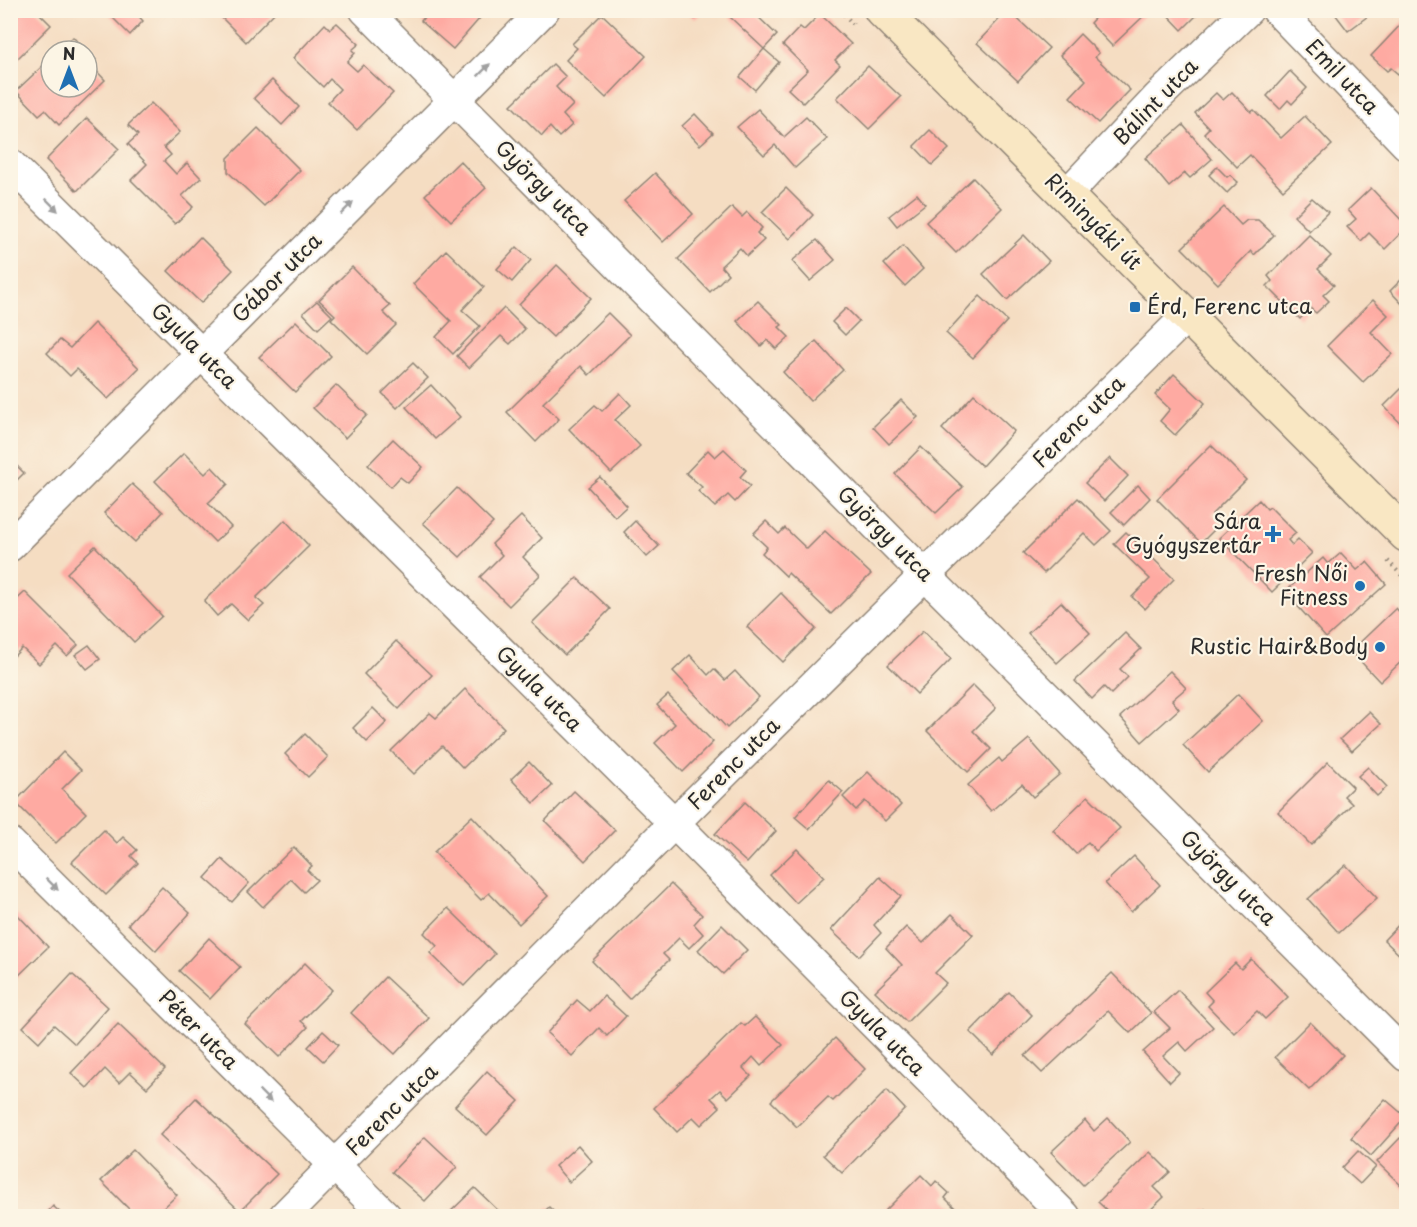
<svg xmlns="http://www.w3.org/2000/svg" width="1417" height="1227" font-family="'Playpen Sans',sans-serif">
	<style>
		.building { fill: #feaaa2 }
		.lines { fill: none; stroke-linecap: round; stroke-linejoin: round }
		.street-casing { stroke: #908476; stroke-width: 33 }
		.secondary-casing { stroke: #908476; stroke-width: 36 }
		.path { stroke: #908476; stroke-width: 4; stroke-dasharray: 1.5 4.5; stroke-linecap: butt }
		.street { stroke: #fff; stroke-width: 30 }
		.secondary { stroke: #f9e7c3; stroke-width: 33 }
		.oneway { fill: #a0a0a0 }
		.poi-dot { fill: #1f6fb2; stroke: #fcf5e5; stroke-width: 2 }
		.labels { text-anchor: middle; stroke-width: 4.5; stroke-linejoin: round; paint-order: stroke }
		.street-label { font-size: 21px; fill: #2b2b2b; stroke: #fcf5e5 }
		.poi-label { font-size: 21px; fill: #2b2b2b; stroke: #fcf5e5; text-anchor: end }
	</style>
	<rect width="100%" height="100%" fill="#fcf5e5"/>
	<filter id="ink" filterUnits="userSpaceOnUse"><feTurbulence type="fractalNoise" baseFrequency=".0167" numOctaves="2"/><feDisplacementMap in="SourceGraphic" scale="12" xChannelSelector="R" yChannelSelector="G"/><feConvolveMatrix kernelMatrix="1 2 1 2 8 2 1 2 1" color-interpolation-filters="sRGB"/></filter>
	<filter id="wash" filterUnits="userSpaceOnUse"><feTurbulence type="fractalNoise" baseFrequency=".008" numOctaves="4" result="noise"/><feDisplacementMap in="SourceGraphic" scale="24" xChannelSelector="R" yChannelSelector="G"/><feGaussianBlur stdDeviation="1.35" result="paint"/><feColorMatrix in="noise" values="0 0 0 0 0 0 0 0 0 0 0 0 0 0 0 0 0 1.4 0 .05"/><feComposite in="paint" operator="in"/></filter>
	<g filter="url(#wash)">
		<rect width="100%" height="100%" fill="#f5ddc2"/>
		<g id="blocks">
			<g class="building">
				<path d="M10,10H36L51,25L10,66Z"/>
				<path d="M115,10H133L143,21L130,35L110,15Z"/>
				<path d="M214,10H277L246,42Z"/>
				<path d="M430,10H487L453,49L421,21Z"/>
				<path d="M685,10H703L695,19Z"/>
				<path d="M736,10H751L777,35L764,49L730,17Z"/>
				<path d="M1008,10L1049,48L1018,81L977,43Z"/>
				<path d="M1102,10H1150L1112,46L1090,23Z"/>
				<path d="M1163,10H1202L1182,30Z"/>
				<path d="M1332,10H1376L1348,31Z"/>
				<path d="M602,14L646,56L606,98L566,60L577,48L572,44Z"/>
				<path d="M820,14L851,44L835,60L840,65L803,103L788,89L808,70L783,45L800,27L804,30Z"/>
				<path d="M1406,19V75L1402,70L1398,74L1391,68L1387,71L1371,56Z"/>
				<path d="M337,23L359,44L352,50L355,53L347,62L357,71L363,65L393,93L357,130L328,102L340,89L330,79L323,87L293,58L325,24L330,29Z"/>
				<path d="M1080,34L1099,53L1095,57L1130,90L1098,123L1070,97L1086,80L1060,55Z"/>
				<path d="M73,37L86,51H58Z"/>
				<path d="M764,49L779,62L755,90L740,77Z"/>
				<path d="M87,52L96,60L91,65L105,80L59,125L45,110L39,115L16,91L51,58V87H87Z"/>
				<path d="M553,64L566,77L556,87L573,105L563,115L572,125L559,137L550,127L542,136L511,105Z"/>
				<path d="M868,66L901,97L869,129L837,98Z"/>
				<path d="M1290,71L1307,88L1292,104L1288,100L1280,109L1267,96Z"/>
				<path d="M272,80L299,107L282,125L254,98Z"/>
				<path d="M1232,92L1251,112L1254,110L1281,138L1305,116L1332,145L1283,190L1250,155L1237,167L1204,133L1209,128L1195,113L1216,93L1223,100Z"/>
				<path d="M151,103L180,132L164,147L171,155L164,161L176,174L187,163L201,178L182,196L193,207L175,224L131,180L147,164L128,144L138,135L128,125Z"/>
				<path d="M758,109L784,137L806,117L827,139L795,168L775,145L764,155L737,127Z"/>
				<path d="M695,114L713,133L700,145L682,126Z"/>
				<path d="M87,118L119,149L77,191L46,160Z"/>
				<path d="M1183,125L1212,159L1190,178L1185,173L1169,187L1145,158Z"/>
				<path d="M258,128L300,170L264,206L228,172V158Z"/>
				<path d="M930,130L949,149L932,165L914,146Z"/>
				<path d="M460,161L486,188L451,221L425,195Z"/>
				<path d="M1217,167L1227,177L1230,175L1238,182L1227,193L1209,175Z"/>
				<path d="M655,173L693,214L663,242L624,201Z"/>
				<path d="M973,178L1002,208L956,253L926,222Z"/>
				<path d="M786,188L813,215L790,239L762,212Z"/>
				<path d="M1371,188L1406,225V228L1385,249L1369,233L1361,241L1347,227L1356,219L1348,210Z"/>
				<path d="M917,194L925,204L897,226L889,216Z"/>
				<path d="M1312,198L1328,212L1309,231L1294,216Z"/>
				<path d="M732,207L742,217L747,212L762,228L757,233L764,240L747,256L740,248L721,266L728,274L710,292L678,259Z"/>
				<path d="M1224,207L1241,225L1247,220H1258L1274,235L1254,255L1251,251L1218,284L1182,248Z"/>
				<path d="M1024,235L1049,261L1007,300L983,274Z"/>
				<path d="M1309,235L1331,256L1318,269L1334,285L1323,295L1329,301L1316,313L1310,308L1300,319L1267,286L1272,281L1268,276Z"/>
				<path d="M200,237L233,270L201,303L168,271Z"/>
				<path d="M817,240L835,260L810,281L792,261Z"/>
				<path d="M903,246L923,269L905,286L884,264Z"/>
				<path d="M517,247L531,260L512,282L497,269Z"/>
				<path d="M446,250L484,287L462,310L480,326L453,354L436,337L451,321L413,284Z"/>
				<path d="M557,265L591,298L553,337L519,305Z"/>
				<path d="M352,267L390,306L383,312L396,325L367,354L331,319L335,315L319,300Z"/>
				<path d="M1406,275V308L1390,291Z"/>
				<path d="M980,296L1007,321L973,358L946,333Z"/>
				<path d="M1373,300L1388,315L1371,332L1392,354L1363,382L1327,346Z"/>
				<path d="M317,301L332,316L318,329L303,313Z"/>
				<path d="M758,301L782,325L779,327L789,337L776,349L767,340L761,346L737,321Z"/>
				<path d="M504,308L525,329L510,344L501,336L469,368L457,356Z"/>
				<path d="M846,308L859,321L845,335L832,322Z"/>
				<path d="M608,313L630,335L589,375L581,366L543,403L559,419L536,442L507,412Z"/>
				<path d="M296,321L331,356L295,392L259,357Z"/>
				<path d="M94,323L139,368L108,399L77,369L70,376L47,353L60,340L70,348Z"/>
				<path d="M816,341L843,370L810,401L783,372Z"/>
				<path d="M413,363L428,378L397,408L382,393Z"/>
				<path d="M1174,374L1205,403L1175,435L1160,421L1170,409L1155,395Z"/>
				<path d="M1406,384V429L1384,406Z"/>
				<path d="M336,385L367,415L345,438L313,408Z"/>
				<path d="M431,385L460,417L435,439L406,407Z"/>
				<path d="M620,393L631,405L615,420L640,446L611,473L569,429L595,405L602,411Z"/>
				<path d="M974,394L1014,431L982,466L942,429Z"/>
				<path d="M901,400L918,417L889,444L873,427Z"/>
				<path d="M393,439L423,467L408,483L400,477L391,487L368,465Z"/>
				<path d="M1211,445L1246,480L1212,514L1221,523L1201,543L1157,499Z"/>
				<path d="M921,447L963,487L936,513L895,474Z"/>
				<path d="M724,449L746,470L740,477L750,486L735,502L728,495L715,507L698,491L702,487L686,473L708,450L715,457Z"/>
				<path d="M184,453L205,474L212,467L228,484L208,503L231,527L215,542L155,481Z"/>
				<path d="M1110,458L1128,476L1104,501L1085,483Z"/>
				<path d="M10,459L24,473L10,487Z"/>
				<path d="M600,477L627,506L615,517L588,487Z"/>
				<path d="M132,484L163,512L135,542L104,513Z"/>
				<path d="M1138,485L1150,498L1124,525L1111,512Z"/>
				<path d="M457,488L493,523L460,557L423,523Z"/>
				<path d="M1078,498L1111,531L1096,545L1084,533L1044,573L1023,553Z"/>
				<path d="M1259,500L1267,509L1270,507L1296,533L1288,540L1292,545L1298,539L1312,553L1272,592L1219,538Z"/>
				<path d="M521,516L542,538L523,557L540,575L509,606L480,577L502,555L492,544Z"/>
				<path d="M285,520L309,546L256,598L264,605L248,620L231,604L217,616L204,601Z"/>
				<path d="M635,521L659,546L647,557L624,532Z"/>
				<path d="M766,521L779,534L785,528L807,549L825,531L871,574L831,614L788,573L786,576L762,553L767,547L753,534Z"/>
				<path d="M1126,532L1174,579L1145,609L1132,597L1150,579L1114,544Z"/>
				<path d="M95,546L162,616L134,642L67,573Z"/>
				<path d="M1341,553L1357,570L1367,562L1386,584L1326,638L1285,592L1323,558L1328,564Z"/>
				<path d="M577,578L610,609L565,655L532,623Z"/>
				<path d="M25,592L78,645L67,656L57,646L39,664L22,648L14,656L10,653V606Z"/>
				<path d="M781,593L816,629L783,662L747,627Z"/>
				<path d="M1061,602L1090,633L1057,663L1028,633Z"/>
				<path d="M1396,608L1406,620V645L1403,648L1406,652V657L1380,682L1351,651Z"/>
				<path d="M923,631L951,659L917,694L888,665Z"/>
				<path d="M1125,633L1141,649L1120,669L1128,677L1111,694L1104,687L1092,699L1075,681Z"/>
				<path d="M396,641L432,675L399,709L364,674Z"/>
				<path d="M89,645L100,659L87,669L75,655Z"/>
				<path d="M690,655L708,675L714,669L725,680L735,671L759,697L727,728L673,671Z"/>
				<path d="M1170,671L1186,688L1172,700L1179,709L1142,742L1120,717Z"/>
				<path d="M973,685L996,708L973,731L991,749L968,772L927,731Z"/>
				<path d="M465,689L504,728L463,768L442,746L414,774L391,751L430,713L436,718Z"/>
				<path d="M1238,694L1263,721L1208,772L1183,745Z"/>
				<path d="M668,695L713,742L683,772L655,743L675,724L657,705Z"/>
				<path d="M373,708L387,722L367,742L353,728Z"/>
				<path d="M1369,712L1381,724L1352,751L1340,739Z"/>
				<path d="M305,734L328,757L308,777L285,754Z"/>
				<path d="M1029,739L1060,774L1033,797L1022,784L991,811L968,785L999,758L1002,762Z"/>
				<path d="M63,752L81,770L62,789L86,813L56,843L15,802Z"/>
				<path d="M529,762L552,786L534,803L511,779Z"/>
				<path d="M1328,762L1353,787L1344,796L1352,804L1311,845L1278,812Z"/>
				<path d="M1368,767L1387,787L1377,796L1358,776Z"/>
				<path d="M868,772L901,805L885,821L865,801L856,810L843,797Z"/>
				<path d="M829,780L843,792L809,829L795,817Z"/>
				<path d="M574,791L615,830L585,861L545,821Z"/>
				<path d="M1088,796L1120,828L1096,851L1088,842L1076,854L1053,830Z"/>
				<path d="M745,802L776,831L747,863L715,834Z"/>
				<path d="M472,816L548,896L519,924L489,893L481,900L434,852Z"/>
				<path d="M104,830L117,843L123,837L137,850L131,856L138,863L106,895L72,862Z"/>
				<path d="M294,847L312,866L307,870L317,880L304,892L291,879L263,907L248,892Z"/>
				<path d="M797,849L824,877L796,903L770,875Z"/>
				<path d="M1134,856L1160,885L1131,912L1105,883Z"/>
				<path d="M222,859L249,883L232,902L205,878Z"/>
				<path d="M1346,865L1377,898L1339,933L1308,899Z"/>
				<path d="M880,877L901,896L874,925L881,933L859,956L831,930Z"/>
				<path d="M671,884L702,915L694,924L703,934L689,948L679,938L663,954L669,960L629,999L592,961Z"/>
				<path d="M162,887L190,913L156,951L128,924Z"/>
				<path d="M448,908L495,954L464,986L430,953L437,946L424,933Z"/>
				<path d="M17,914L48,947L15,979L10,974V920Z"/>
				<path d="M952,914L973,935L935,973L946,983L907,1022L875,991L902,965L886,948L906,927L923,943Z"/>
				<path d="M1406,917V961L1384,940Z"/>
				<path d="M722,925L747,950L723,974L698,950Z"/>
				<path d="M209,938L240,967L210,999L179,971Z"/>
				<path d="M1251,959L1288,997L1265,1019L1257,1011L1234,1033L1208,1006L1213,1001L1205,992L1235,963L1241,969Z"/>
				<path d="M305,963L332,990L301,1021L308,1027L279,1057L245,1024Z"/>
				<path d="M1112,973L1151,1013L1130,1033L1108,1011L1042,1073L1025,1056Z"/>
				<path d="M72,974L108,1007L75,1044L54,1025L39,1042L23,1027Z"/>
				<path d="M385,977L429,1018L395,1054L351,1013Z"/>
				<path d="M1178,990L1213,1027L1187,1051L1179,1042L1163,1056L1179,1073L1170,1082L1143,1052L1170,1028L1154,1012Z"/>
				<path d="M1009,992L1032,1015L993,1055L970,1032Z"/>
				<path d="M604,996L626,1016L607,1036L599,1028L572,1056L547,1033L577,1000L590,1011Z"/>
				<path d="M755,1017L783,1045L761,1066L753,1057L743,1068L751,1076L728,1098L720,1090L711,1098L720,1107L701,1125L693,1117L677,1132L654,1108L741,1023L745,1026Z"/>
				<path d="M1310,1022L1343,1055L1309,1090L1275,1057Z"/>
				<path d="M118,1024L165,1069L147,1088L130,1072L119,1083L105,1069L87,1088L71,1073Z"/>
				<path d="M323,1031L338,1045L323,1061L308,1047Z"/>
				<path d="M835,1038L865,1069L833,1101L828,1097L797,1127L771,1101Z"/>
				<path d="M487,1071L519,1101L487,1135L455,1106Z"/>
				<path d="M887,1090L905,1109L842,1173L823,1155Z"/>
				<path d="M196,1098L277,1174L240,1211L160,1135Z"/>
				<path d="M1385,1099L1406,1117L1371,1156L1351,1138Z"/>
				<path d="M1108,1118L1130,1142L1083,1185L1051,1152L1085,1120L1094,1131Z"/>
				<path d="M425,1137L457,1167L425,1201L392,1172Z"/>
				<path d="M1400,1138L1406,1144V1190L1377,1162Z"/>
				<path d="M578,1145L592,1161L569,1182L555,1166Z"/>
				<path d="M133,1150L177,1195L155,1216H136L101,1181Z"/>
				<path d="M1358,1151L1376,1167L1360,1184L1342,1168Z"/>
				<path d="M1150,1152L1170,1172L1154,1187L1164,1197L1144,1216H1113L1098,1202Z"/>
				<path d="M921,1175L932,1186L936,1181L949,1193L945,1198L959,1212L954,1216H880Z"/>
				<path d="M475,1188L504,1216H446Z"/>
				<path d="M53,1206L64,1216H44Z"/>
				<path d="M549,1207L558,1216H540Z"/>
				<path d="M1205,1209L1213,1216H1198Z"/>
			</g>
		</g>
	</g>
	<g filter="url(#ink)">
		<use href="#blocks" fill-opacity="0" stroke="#908476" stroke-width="1.5"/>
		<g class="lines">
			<g class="street-casing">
				<g id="street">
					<path d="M365,10L925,575L1406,1056"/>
					<path d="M1277,10L1406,144"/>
					<path d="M10,164L674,823L1065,1216"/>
					<path d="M1066,195L1158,97L1248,10"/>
					<path d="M10,546L544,10"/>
					<path d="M10,843L386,1216"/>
					<path d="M284,1216L674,823L1187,316"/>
				</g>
			</g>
			<g class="secondary-casing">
				<path id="secondary" d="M881,10L1406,535"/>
			</g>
			<g class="path">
				<path d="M840,10L853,24"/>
				<path d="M1388,561L1406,580"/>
			</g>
			<use href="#street" class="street"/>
			<use href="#secondary" class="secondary"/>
		</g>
		<defs><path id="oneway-solid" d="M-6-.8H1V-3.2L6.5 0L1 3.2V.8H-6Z" transform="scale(1.5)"/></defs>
		<g class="oneway">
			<use href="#oneway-solid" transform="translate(484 70) rotate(-45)"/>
			<use href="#oneway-solid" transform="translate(52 205) rotate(45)"/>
			<use href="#oneway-solid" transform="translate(347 208) rotate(-45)"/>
			<use href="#oneway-solid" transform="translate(52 884) rotate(45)"/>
			<use href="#oneway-solid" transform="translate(265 1096) rotate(45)"/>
		</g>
	</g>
	<g class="poi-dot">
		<rect x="1129" y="301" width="12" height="12" rx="3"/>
		<path d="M1270 525h6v6h6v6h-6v6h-6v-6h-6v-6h6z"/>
		<circle cx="1360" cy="586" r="6"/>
		<circle cx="1380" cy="647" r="6"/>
	</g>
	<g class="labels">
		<g class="street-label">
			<text transform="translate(1342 77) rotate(46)" y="7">Emil utca</text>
			<text transform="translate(1156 102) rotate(-46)" y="7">Bálint utca</text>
			<text transform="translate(543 188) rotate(45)" y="7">György utca</text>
			<text transform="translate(1093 222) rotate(45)" y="7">Riminyáki út</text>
			<text transform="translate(277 278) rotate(-45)" y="7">Gábor utca</text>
			<text transform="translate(194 346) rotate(45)" y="7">Gyula utca</text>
			<text transform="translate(1079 422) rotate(-45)" y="7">Ferenc utca</text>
			<text transform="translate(885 534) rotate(45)" y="7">György utca</text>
			<text transform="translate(539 689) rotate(45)" y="7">Gyula utca</text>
			<text transform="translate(734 764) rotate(-45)" y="7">Ferenc utca</text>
			<text transform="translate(1228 878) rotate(45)" y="7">György utca</text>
			<text transform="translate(198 1030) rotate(45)" y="7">Péter utca</text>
			<text transform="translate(882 1033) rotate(45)" y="7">Gyula utca</text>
			<text transform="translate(392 1110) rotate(-45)" y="7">Ferenc utca</text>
		</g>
		<g class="poi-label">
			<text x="1147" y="314" text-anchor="start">Érd, Ferenc utca</text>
			<text x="1261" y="529">Sára<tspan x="1261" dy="24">Gyógyszertár</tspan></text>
			<text x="1348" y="581">Fresh Női<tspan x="1348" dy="24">Fitness</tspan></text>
			<text x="1368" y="654">Rustic Hair&amp;Body</text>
		</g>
	</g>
	<rect width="1417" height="1227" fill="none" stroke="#fcf5e5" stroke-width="36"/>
	<g transform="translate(69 69)"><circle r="28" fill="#fcf5e5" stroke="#a8a49b" stroke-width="1.5"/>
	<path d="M0-4.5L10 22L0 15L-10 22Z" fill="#1f6fb2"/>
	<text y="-9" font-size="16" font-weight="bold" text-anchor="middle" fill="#2b2b2b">N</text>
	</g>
</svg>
